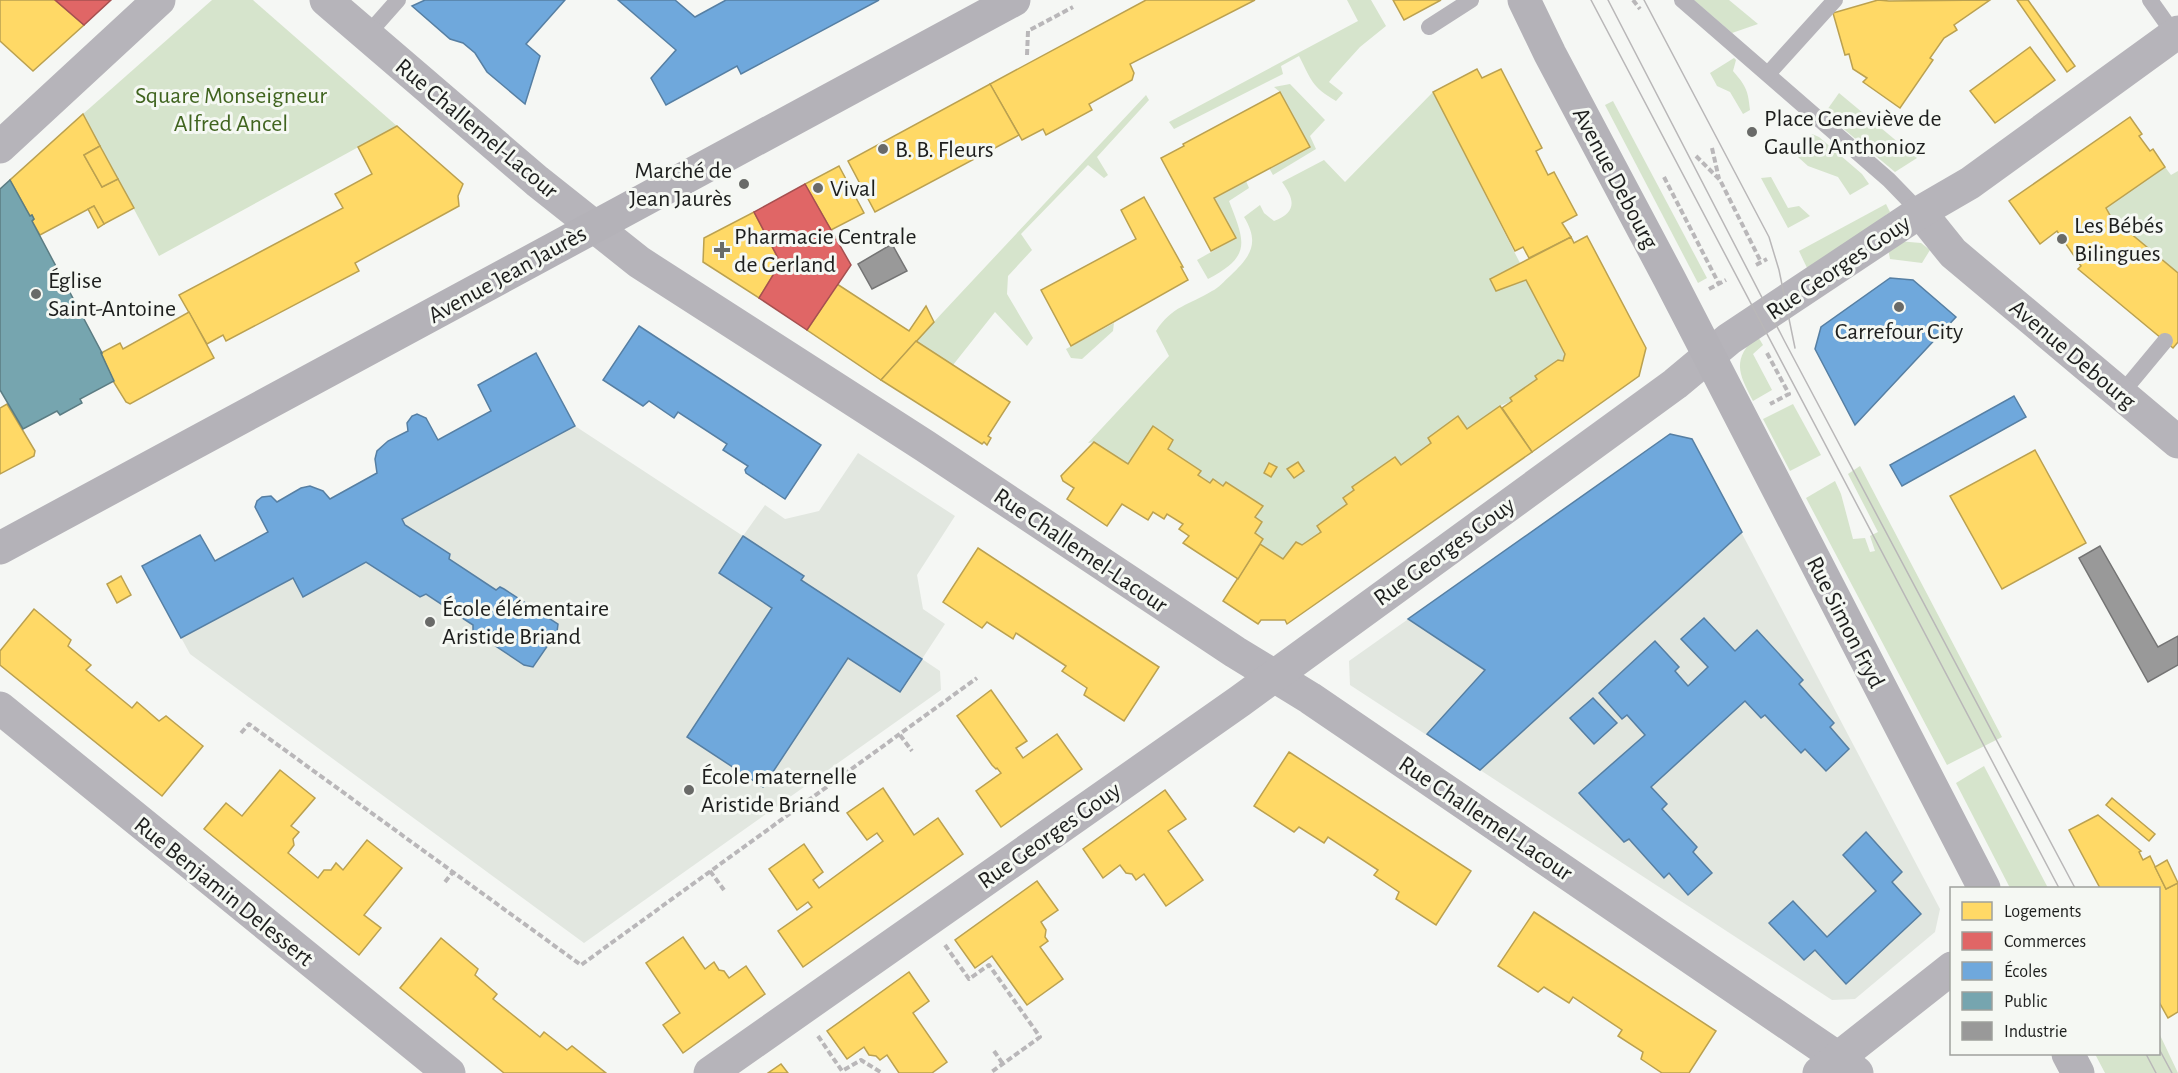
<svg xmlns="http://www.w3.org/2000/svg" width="2178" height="1073" font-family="'Alegreya Sans',sans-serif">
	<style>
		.built { fill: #e2e7e0 }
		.green { fill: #d6e4cc }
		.homes { fill: #ffd966; stroke: #bba150; stroke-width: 1.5 }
		.shops { fill: #e06666; stroke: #a65050; stroke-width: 1.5 }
		.schools { fill: #6fa8dc; stroke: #567fa3; stroke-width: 1.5 }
		.public { fill: #76a5af; stroke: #5b7c83; stroke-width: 1.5 }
		.industry { fill: #999; stroke: #747474; stroke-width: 1.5 }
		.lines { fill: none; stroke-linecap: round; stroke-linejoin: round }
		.path { stroke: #b9b7b9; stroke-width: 4; stroke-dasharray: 6 3; stroke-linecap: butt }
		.lane { stroke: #b6b4ba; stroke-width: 16 }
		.street { stroke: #b6b4ba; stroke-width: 33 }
		.secondary { stroke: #b4b2b8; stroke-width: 33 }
		.tram { stroke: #b9b7b8; stroke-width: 1.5 }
		.poi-dot { fill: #696a68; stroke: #f5f8f3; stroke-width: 2 }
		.labels { text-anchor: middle; stroke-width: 6; stroke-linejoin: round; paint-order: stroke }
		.park-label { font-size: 24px; fill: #40641f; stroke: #f5f8f3 }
		.poi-label { font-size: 24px; fill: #1d1e1d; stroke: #f5f8f3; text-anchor: start }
		.street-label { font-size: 24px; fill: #1d1e1d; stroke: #f5f8f3 }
	</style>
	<rect width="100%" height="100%" fill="#f5f7f4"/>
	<g class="built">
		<path d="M536,353L575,426L743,536L765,505L785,519L819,511L858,453L955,516L917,575L923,609L945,624L922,659L940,671L941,690L584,943L190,654L142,566L200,535L215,560L268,532L255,507L257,501L262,497L271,496L277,501L301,488L310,486L323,491L330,498L376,473L375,459L377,451L388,441L407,431V423L412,416L417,414L426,418L438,440L491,411L478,385Z"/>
		<path d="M1670,434L1692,439L1940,909L1935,932L1855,999L1832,1000L1350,685L1349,661Z"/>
	</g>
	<g class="green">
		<path d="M212,0H253L397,126L159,256L83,114Z"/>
		<path d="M1347,0H1371L1386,26L1360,47L1332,78L1329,82L1343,93L1336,101C1311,86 1312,81 1299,56L1281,66L1283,74L1174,129L1169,122L1358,21Z"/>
		<path d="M1694,0H1729L1758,24L1732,33Z"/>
		<path d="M1734,58L1736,60L1733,71C1746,86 1748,90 1750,110L1743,114L1730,92L1717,86L1710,73Z"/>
		<path d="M1290,84L1325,120L1310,136L1316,149L1273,175L1269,168L1280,92L1274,87Z"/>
		<path d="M1433,92L1520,263L1490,279L1515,283L1516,284L1526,280L1565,354L1563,361L1557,360L1535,376L1537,379L1511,398L1512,401L1500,406L1467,429L1458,417L1428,438L1431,443L1401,465L1395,457L1353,487L1354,490L1347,504L1317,526L1321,532L1302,545L1296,542L1283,559L1260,544L1263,539L1255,533L1261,523L1255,517L1262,505L1226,482L1223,486L1213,479L1210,483L1198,475L1201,471L1168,449L1173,440L1153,426L1128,464L1094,442L1088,443L1169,356L1156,331C1172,306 1189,305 1212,291C1219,288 1224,281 1230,276C1251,256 1260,243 1244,217L1260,205L1264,213L1274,221C1297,212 1295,200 1282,182L1324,160L1345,182Z"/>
		<path d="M1839,93L1917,158L1895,172L1827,115V110Z"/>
		<path d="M1146,95L1149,100L1097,157L1108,175L1104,178L1088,165L1021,234L1032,250L1008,276L1007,294L1033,338L1027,346L995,312L953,365L916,341Z"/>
		<path d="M1613,101L1707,278L1698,283L1605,105Z"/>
		<path d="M1812,134L1819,137L1862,174L1869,184L1850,195L1838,177L1808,166L1798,157Z"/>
		<path d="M2165,167L2171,175L2178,171V273L2111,217L2106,208Z"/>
		<path d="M1771,177L1788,208L1799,206L1810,216L1788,228L1761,178Z"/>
		<path d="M1246,181L1249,188L1229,201C1245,242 1252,256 1208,279L1197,260L1236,238L1214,198Z"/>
		<path d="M1886,204L1890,212L1809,272L1799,251Z"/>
		<path d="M1898,241L1921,243L1930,250L1922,263L1890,259L1888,248Z"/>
		<path d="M1114,323L1113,331L1082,359L1071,358L1066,349Z"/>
		<path d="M1757,335L1763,345L1753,354L1772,390L1753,401C1738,372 1732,360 1757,335Z"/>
		<path d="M1793,404L1821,455L1790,471L1763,419Z"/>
		<path d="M1860,466L2002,737L1947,765L1806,498L1835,481L1841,494L1853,539L1865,538L1870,552L1875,551L1870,536L1878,532L1848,474Z"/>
		<path d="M1984,766L2048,888H2010L1956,783Z"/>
		<path d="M2159,1033L2178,1073H2105L2095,1054H2158Z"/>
	</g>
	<g class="homes">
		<path d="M0,0H55L84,25L33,71L0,41Z"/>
		<path d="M1146,0H1255L1130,64L1134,73L1132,80L1089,104L1092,110L1046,135L1043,129L1022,140L990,84Z"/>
		<path d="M1393,0H1441L1404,20Z"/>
		<path d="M1878,0L1889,1L1990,0L1954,25L1957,30L1944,38L1930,58L1933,60L1900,108L1863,82L1867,78L1853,69L1849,54L1845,55L1833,13Z"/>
		<path d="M2017,0H2028L2075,66L2067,72Z"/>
		<path d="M2030,47L2055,80L1995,123L1970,91Z"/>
		<path d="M1477,69L1482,78L1501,69L1542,148L1536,151L1548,175L1554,172L1577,215L1562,223L1571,237L1529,258L1523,247L1515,251L1433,92Z"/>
		<path d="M990,84L1019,135L875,212L848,161Z"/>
		<path d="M1280,92L1310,147L1214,198L1236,238L1211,251L1161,158L1184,146L1183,144Z"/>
		<path d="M83,114L100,146L84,155L102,187L118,179L134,208L104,224L94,206L40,235L32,221L34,219L32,215L30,216L10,180Z"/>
		<path d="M2130,117L2142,134L2139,136L2150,151L2153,149L2165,167L2106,208L2111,217L2178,273V342L2173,348L2078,269L2081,266L2057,231L2040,244L2009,201Z"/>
		<path d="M397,126L463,184L458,196L459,206L355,263L359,271L226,341L223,335L207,344L179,295L343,208L335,194L372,174L358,147Z"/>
		<path d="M100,146L118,179L102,187L84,155Z"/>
		<path d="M839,166L864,213L831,230L805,184Z"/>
		<path d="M1144,197L1183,267H1181L1188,280L1071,346L1041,290L1136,239L1121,210Z"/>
		<path d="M94,206L104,224L98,228L88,209Z"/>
		<path d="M754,212L778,258V267L759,298L703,262L704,238Z"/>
		<path d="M1587,236L1646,348L1639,376L1532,452L1502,408L1512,401L1510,398L1537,379L1535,376L1558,360L1563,361L1565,354L1526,280L1496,291L1490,279L1571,237L1574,243Z"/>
		<path d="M837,284L909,331L926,306L934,322L881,380L807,330Z"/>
		<path d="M189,312L214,358L130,404L126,402L113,381L101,353L120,343L123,349Z"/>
		<path d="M916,341L1010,402L988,436L991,438L987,445L984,442L982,444L881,380Z"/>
		<path d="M7,404L35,451L34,456L0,474V408Z"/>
		<path d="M1500,406L1532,452L1287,624L1285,620H1261L1258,624L1223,601L1260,544L1283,559L1296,542L1302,545L1321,532L1317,526L1347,504L1343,498L1354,490L1352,487L1395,457L1401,465L1431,443L1428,438L1458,416L1467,429Z"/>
		<path d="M1153,426L1173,440L1168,449L1201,471L1198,475L1210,483L1213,479L1223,486L1226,482L1263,506L1255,517L1262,522L1255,533L1263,539L1238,579L1183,543L1189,536L1179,529L1183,524L1167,514L1164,519L1153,512L1148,520L1122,504L1107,526L1067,499L1074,488L1063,481L1061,476L1094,442L1128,464Z"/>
		<path d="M2035,450L2086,543L2002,589L1950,496Z"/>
		<path d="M1298,462L1304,471L1294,478L1287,469Z"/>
		<path d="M1269,463L1277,467L1271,477L1264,473Z"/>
		<path d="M978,548L1159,667L1124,721L1084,695L1087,688L1062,671L1066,666L1016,633L1013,639L987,622L982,628L943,602Z"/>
		<path d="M121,576L131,595L117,603L107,584Z"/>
		<path d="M34,609L71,640L68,646L91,665L86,670L132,708L137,702L159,721L166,716L203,746L162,796L0,665V651Z"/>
		<path d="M991,690L1027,741L1016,748L1023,758L1057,734L1082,769L1001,827L976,791L1001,773L997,768L996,769L992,765L957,716Z"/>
		<path d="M1289,752L1471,871L1436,925L1396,899L1399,892L1374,875L1378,870L1328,837L1324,843L1299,827L1294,832L1254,806Z"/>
		<path d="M280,770L315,798L291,826L299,832L293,839L294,845L288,853L318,878L324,870H331L336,863L343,870L367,840L402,868L364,915L381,928L359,955L204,829L226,803L242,816Z"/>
		<path d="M883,788L914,835L938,818L963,854L803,967L778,931L812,907L808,902L797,910L769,869L804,844L823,872L813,880L819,888L883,841L877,833L867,840L847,813Z"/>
		<path d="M1165,790L1186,819L1168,831L1203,880L1166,906L1144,874L1136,880L1132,874L1126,873L1120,865L1103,878L1083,849Z"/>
		<path d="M2112,798L2155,834L2149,841L2106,805Z"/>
		<path d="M2098,815L2141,851L2139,852L2143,860L2150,856L2166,889L2178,883V1012L2168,1018L2158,1000V888H2100L2069,830Z"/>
		<path d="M2167,860L2178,883L2166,889L2155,867Z"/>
		<path d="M1037,881L1058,910L1041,922L1046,930L1045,937L1048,941L1040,947L1063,979L1027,1005L992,956L975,968L955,940Z"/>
		<path d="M1534,912L1716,1031L1689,1073H1662L1641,1059L1643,1052L1618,1036L1622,1030L1573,997L1569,1003L1544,987L1538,992L1498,966Z"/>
		<path d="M683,937L705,969L714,962L719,970L724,971L729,978L746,966L765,994L683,1053L663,1025L680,1013L646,963Z"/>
		<path d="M441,938L478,969L475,975L497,994L493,999L540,1037L544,1032L567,1050L572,1046L606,1073H504L400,988Z"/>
		<path d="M909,972L929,1001L913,1013L947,1062L932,1073H899L887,1055L880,1060L876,1056L869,1055L864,1047L847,1059L827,1031Z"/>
		<path d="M781,1064L788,1073H768Z"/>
	</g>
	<g class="shops">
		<path d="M55,0H111L84,25Z"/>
		<path d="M805,184L851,265L807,330L759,298L778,267V258L754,212Z"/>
	</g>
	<g class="schools">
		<path d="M425,0H565L526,44L540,56L525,104L487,72L475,53L463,43L450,39L412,6Z"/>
		<path d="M618,0H675L695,17L726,0H879L741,74L737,66L666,105L651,78L676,50Z"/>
		<path d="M1890,278L1913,280L1956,317L1855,425L1815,349L1821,327Z"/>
		<path d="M639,326L821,445L785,499L746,473L745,470L748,466L723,450L727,444L678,412L674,418L649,401L643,406L603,380Z"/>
		<path d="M536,353L575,426L402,519L405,525L450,554L449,559L496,590L500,587L504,589L558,624L557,632L533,667L524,665L473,631V625L426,594L420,597L366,562L303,597L293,578L181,638L142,566L200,535L215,561L268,532L255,507L257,501L262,497L271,496L277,502L301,488L310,486L323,491L330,499L377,473L375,459L377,451L388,441L408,431L407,423L412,416L417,414L426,418L438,440L491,411L478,385Z"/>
		<path d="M2014,396L2026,417L1902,486L1890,465Z"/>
		<path d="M1670,434L1692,439L1742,532L1480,770L1427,734L1485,670L1408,619Z"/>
		<path d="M743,536L804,576L801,580L922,659L900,692L848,658L763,787L687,737L772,608L719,573Z"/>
		<path d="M1704,618L1735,651L1757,630L1803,680L1799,684L1834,723L1830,727L1849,749L1826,771L1805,749L1801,753L1765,715L1761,718L1745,701L1651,787L1667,804L1662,809L1697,847L1693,852L1712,873L1688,895L1669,873L1664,878L1629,839L1624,842L1579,793L1645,735L1627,715L1622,719L1599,693L1655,641L1679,667L1675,671L1688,686L1708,667L1681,639Z"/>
		<path d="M1593,698L1617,723L1594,744L1570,718Z"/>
		<path d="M1866,832L1902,872L1892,882L1921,914L1846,984L1815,950L1804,960L1769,923L1793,901L1827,937L1876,891L1843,855Z"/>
	</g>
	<path class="public" d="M10,180L30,216L32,215L34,219L32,221L102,353H101L114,381L80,399L82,403L60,415L57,411L23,429L0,390V189Z"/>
	<g class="industry">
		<path d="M892,244L907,271L872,289L858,264Z"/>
		<path d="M2100,546L2158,647L2178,636V665L2148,682L2079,558Z"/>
	</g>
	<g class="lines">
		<g class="path">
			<path d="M1633,0L1640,9"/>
			<path d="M1027,55L1028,31L1073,7"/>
			<path d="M1712,148L1719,179"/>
			<path d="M1696,156L1720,180L1761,262"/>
			<path d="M1664,177L1719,284"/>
			<path d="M1756,265L1767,259"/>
			<path d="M1709,289L1726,280"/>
			<path d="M1767,353L1789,394L1770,404"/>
			<path d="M241,733L249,724L581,965L977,678"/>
			<path d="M900,735L912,751"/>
			<path d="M710,871L724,890"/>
			<path d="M445,882L453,872"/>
			<path d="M945,945L969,979L989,965L1040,1037L990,1073"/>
			<path d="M818,1036L842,1071L861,1060L882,1073"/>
			<path d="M994,1051L1003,1064"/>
		</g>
		<g class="lane">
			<path d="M1682,0L1889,180L1920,212"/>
			<path d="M2150,0L2174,34"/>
			<path d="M1429,27L1471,0"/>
			<path d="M367,35L398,0"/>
			<path d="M1768,74L1835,0"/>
			<path d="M2121,394L2165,341"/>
		</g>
		<g class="street">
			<path d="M326,0L537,181L639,262L925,446L1235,652L1310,698L1838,1058L1857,1073"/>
			<path d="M0,147L159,0"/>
			<path d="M1920,212L1953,253L2178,442"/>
			<path d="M0,708L449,1073"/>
			<path d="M710,1073L1240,701L1675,384L1729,339L1920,212L1970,183L2178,32"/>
			<path d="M1819,1073L1952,968"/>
		</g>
		<g class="secondary">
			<path d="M1524,0L1550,54L1669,278L1984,888"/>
			<path d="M0,548L1014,0"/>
			<path d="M2068,1054L2078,1073"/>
		</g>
		<g class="tram">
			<path d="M1591,0L2059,888"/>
			<path d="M1608,0L1785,342L2075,888"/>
			<path d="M1644,0L1769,237L1779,270L1795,348"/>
			<path d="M2158,1047L2172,1073"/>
			<path d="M2146,1054L2156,1073"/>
		</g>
	</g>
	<g class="poi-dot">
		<circle cx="1752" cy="132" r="6"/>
		<circle cx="883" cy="149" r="6"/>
		<circle cx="744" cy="184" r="6"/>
		<circle cx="818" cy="188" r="6"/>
		<circle cx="2062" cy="239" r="6"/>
		<path d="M719 241h6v6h6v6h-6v6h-6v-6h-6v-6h6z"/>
		<circle cx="36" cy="294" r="6"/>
		<circle cx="1899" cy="307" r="6"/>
		<circle cx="430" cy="622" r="6"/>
		<circle cx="689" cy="790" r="6"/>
	</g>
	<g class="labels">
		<g class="park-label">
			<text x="231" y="103">Square Monseigneur<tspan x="231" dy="28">Alfred Ancel</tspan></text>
		</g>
		<g class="poi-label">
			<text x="1764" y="126">Place Geneviève de<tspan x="1764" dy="28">Gaulle Anthonioz</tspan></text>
			<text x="895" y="157">B. B. Fleurs</text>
			<text x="732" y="178" text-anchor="end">Marché de<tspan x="732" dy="28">Jean Jaurès</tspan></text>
			<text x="830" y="196">Vival</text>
			<text x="2074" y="233">Les Bébés<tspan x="2074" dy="28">Bilingues</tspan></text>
			<text x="734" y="244">Pharmacie Centrale<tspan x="734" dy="28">de Gerland</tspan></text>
			<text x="48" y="288">Église<tspan x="48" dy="28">Saint-Antoine</tspan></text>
			<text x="1899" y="339" text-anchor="middle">Carrefour City</text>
			<text x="442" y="616">École élémentaire<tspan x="442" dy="28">Aristide Briand</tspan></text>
			<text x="701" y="784">École maternelle<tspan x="701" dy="28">Aristide Briand</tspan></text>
		</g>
		<g class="street-label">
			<text transform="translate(477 128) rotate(40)" y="8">Rue Challemel-Lacour</text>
			<text transform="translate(1616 178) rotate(62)" y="8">Avenue Debourg</text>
			<text transform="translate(1838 267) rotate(-34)" y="8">Rue Georges Gouy</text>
			<text transform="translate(507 274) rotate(-29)" y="8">Avenue Jean Jaurès</text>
			<text transform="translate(2073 354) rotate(40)" y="8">Avenue Debourg</text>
			<text transform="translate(1081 550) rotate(34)" y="8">Rue Challemel-Lacour</text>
			<text transform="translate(1444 551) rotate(-36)" y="8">Rue Georges Gouy</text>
			<text transform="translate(1846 622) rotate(63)" y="8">Rue Simon Fryd</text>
			<text transform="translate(1486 818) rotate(34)" y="8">Rue Challemel-Lacour</text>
			<text transform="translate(1049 835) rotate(-35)" y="8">Rue Georges Gouy</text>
			<text transform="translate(224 891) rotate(39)" y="8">Rue Benjamin Delessert</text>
		</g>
	</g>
	<rect x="1950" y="887" width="210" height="168" fill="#f5f8f3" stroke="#9fa19d" stroke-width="1.5"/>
	<rect x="1962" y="902" width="30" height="18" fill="#ffd966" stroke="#9fa19d" stroke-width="1.5"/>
	<text x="2004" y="917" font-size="18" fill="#1d1e1d">Logements</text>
	<rect x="1962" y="932" width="30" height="18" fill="#e06666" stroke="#9fa19d" stroke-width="1.5"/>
	<text x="2004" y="947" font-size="18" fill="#1d1e1d">Commerces</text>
	<rect x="1962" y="962" width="30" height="18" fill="#6fa8dc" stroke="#9fa19d" stroke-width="1.5"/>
	<text x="2004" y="977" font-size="18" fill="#1d1e1d">Écoles</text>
	<rect x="1962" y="992" width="30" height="18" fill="#76a5af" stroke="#9fa19d" stroke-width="1.5"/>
	<text x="2004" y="1007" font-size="18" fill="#1d1e1d">Public</text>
	<rect x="1962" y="1022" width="30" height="18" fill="#999999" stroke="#9fa19d" stroke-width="1.5"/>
	<text x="2004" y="1037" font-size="18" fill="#1d1e1d">Industrie</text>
</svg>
